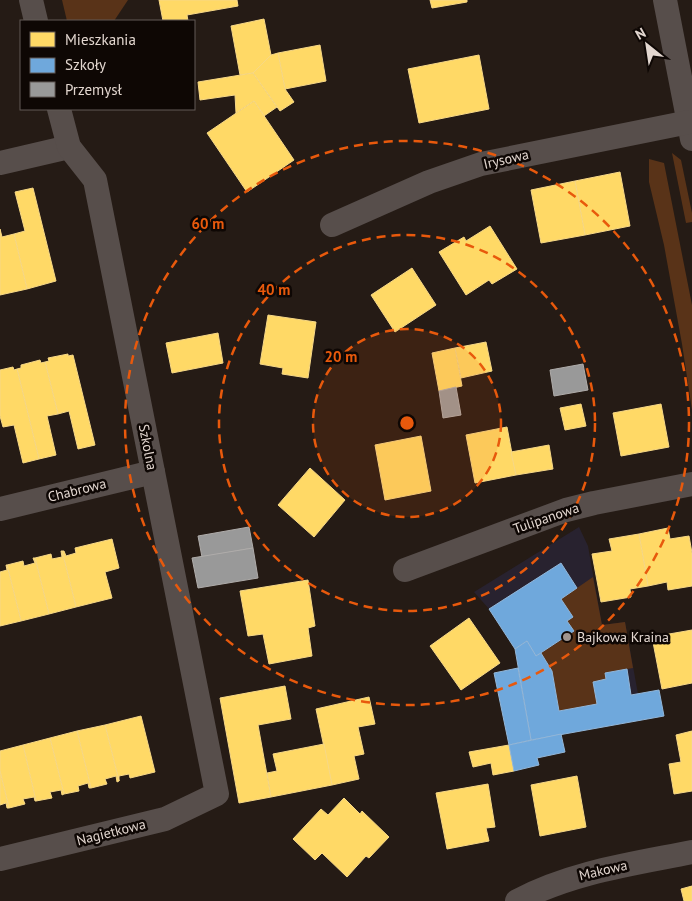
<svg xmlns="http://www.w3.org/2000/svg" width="692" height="901" font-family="'PT Sans',sans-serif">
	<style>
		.education { fill: #28222f }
		.green { fill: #593318 }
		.homes { fill: #ffd966; stroke: #f7d886 }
		.schools { fill: #6fa8dc; stroke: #92b6d8 }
		.industry { fill: #999; stroke: #afacaa }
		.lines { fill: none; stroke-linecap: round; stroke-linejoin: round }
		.minor { stroke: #574e4b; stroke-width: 24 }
		.ring { fill: none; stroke: #e8590c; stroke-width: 2.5; stroke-dasharray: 9 6 }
		.poi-dot { fill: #a0958f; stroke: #0e0704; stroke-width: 2 }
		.labels { text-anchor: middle; stroke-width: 5; stroke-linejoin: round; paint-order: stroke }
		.street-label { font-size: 14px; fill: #e3d7d0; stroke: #0e0704 }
		.poi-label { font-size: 14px; fill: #e3d7d0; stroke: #0e0704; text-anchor: start }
		.centre { fill: #e8590c; stroke: #0e0704; stroke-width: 2.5 }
		.ring-label { font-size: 15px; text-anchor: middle; font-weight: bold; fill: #e8590c; stroke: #0e0704; stroke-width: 5; stroke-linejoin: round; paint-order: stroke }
	</style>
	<rect width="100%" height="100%" fill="#251b15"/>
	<path class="education" d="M579,527L588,546L602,625L625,622L638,694L659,690L664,716L531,740L515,649L489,609L474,592Z"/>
	<g class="green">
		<path d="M62,0H128L114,21H67Z"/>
		<path d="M672,153L681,160L692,213V222L686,223Z"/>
		<path d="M649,159L664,163L692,305V410L682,344L664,245L649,182Z"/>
		<path d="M593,577L602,625L625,622L633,668L605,673L606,679L597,704L559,711L552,671L541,653L574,632L567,621L573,617L561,599Z"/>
	</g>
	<g class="homes">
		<path d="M159,0H237L238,6L187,15L188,21H163Z"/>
		<path d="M430,0H467V2L432,8Z"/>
		<path d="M264,19L271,55L253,73L240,75L231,26Z"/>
		<path d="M320,45L326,81L285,89L278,53Z"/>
		<path d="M278,53L285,89L294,102L280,111L253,73L271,55Z"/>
		<path d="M479,55L489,109L419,123L408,69Z"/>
		<path d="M253,73L277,107L264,116L254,101L236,113L235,95L200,100L198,82Z"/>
		<path d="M254,101L294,160L247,192L207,133Z"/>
		<path d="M620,172L630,226L585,235L575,181Z"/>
		<path d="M575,181L585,235L541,243L531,190Z"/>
		<path d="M33,188L56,281L27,289L14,234L25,231L15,192Z"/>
		<path d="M490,226L517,269L492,284L489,280L466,295L439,252L464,237L466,241Z"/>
		<path d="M0,229L2,237L14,234L27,289L0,295Z"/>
		<path d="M412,268L436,305L395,332L371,295Z"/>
		<path d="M268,315L316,322L308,378L282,374L283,368L260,364Z"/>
		<path d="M218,333L223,363L172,373L166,343Z"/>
		<path d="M486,342L492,371L461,378L455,348Z"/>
		<path d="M455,348L462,386L439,391L432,353Z"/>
		<path d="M68,354V356L73,355L95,445L78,449L69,411L58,414L45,362L49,361L48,358Z"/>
		<path d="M40,360L41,363L45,362L58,414L47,416L56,455L39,459L17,369L21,368V365Z"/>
		<path d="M13,367L14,370L17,369L39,459L23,463L14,425L3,427L0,416V370Z"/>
		<path d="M581,404L586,426L565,430L560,408Z"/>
		<path d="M661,404L669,447L621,456L613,413Z"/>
		<path d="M507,427L516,475L475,483L466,435Z"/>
		<path d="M421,436L431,491L385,500L375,445Z"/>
		<path d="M549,445L553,469L516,475L511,452Z"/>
		<path d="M310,468L345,500L314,537L278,505Z"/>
		<path d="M668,528L670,539L689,536L692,553V586L668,590L667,582L648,586L639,534Z"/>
		<path d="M639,534L648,586L630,589L631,597L601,602L592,554L612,551L609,539Z"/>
		<path d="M112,539L119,568L105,572L112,598L76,607L62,551H64L66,556L76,553L75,548Z"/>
		<path d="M61,551H62L76,607L49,614L35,558L51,554L52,559L62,557Z"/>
		<path d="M33,558H35L49,614L21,621L7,565L23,561L24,566L35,563Z"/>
		<path d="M6,565H7L21,621L0,626V572L7,570Z"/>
		<path d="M308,580L315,626L308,628L312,656L269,664L263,634L248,636L240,591Z"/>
		<path d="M469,618L500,663L461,690L430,646Z"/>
		<path d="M692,630V683L662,689L652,637Z"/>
		<path d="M285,686L291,719L258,725L271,797L239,803L220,698Z"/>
		<path d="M369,697L375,724L358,727L364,754L354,756L359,779L332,785L316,709Z"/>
		<path d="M141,716L155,772L130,778L129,774L119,776V781L105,725Z"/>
		<path d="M105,725L119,781L117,782L116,776L105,779L107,784L91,788L77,731Z"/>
		<path d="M77,731L91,788H89L88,783L78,786L79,791L64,794L50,738Z"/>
		<path d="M692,731V791L674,794L669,764L681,762L676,735Z"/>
		<path d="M50,738L64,794L62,795L61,790L50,792L52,798L36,801L23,745Z"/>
		<path d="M324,744L332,785L271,797L267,773L277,771L273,754Z"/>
		<path d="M23,745L36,801H35L34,797L23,799L25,804L9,808L0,771V751Z"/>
		<path d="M509,745L514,771L493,775L491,763L473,767L469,752Z"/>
		<path d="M0,771L9,808H7L6,803L0,805Z"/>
		<path d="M577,776L586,827L540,836L531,785Z"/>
		<path d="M488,784L495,827L486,828L489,841L447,849L436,793Z"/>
		<path d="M344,798L360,814L362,811L389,837L369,858L366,856L347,877L322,853L315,860L293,839L321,809L328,815Z"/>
		<path d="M692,886V901H684L681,889Z"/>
	</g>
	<g class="schools">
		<path d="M561,563L577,588L561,599L573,617L567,621L574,631L536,656L527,641L515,649L489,609Z"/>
		<path d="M527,641L536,656L541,653L552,671L559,711L597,704L593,682L606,679L605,673L627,669L631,695L659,690L664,716L531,740L515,649Z"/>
		<path d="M518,668L531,740L509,745L494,673Z"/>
		<path d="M561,734L565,752L537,758L539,765L514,771L509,745Z"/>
	</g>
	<g class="industry">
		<path d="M583,364L588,390L554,396L550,370Z"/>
		<path d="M456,387L461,415L443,418L439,391Z"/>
		<path d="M249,527L253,548L202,557L198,536Z"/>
		<path d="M253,548L258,578L198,588L192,558Z"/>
	</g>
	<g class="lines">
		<g class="minor">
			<path d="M31,0L36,21"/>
			<path d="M665,0L692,139"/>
			<path d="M0,163L69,147"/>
			<path d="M332,225L429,182L481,164L689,122"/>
			<path d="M0,509L153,472"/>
			<path d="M405,570L566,510L594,503L692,484"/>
			<path d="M0,859L165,819L217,794L95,180L69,147L59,109"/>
			<path d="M517,901C572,872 632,864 692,852"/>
		</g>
	</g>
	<circle cx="407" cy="423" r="94" fill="#e8590c" fill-opacity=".12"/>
	<g class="ring">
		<circle cx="407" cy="423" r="94"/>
		<circle cx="407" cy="423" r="188"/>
		<circle cx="407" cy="423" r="282"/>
	</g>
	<circle class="poi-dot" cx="567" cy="637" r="5"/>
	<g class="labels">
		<g class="street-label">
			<text transform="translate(506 159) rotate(-13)" y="5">Irysowa</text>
			<text transform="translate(148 447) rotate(79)" y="5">Szkolna</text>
			<text transform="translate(77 490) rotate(-14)" y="5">Chabrowa</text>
			<text transform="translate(546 518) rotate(-19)" y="5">Tulipanowa</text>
			<text transform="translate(111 832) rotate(-14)" y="5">Nagietkowa</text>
			<text transform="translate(603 870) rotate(-13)" y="5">Makowa</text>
		</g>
		<g class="poi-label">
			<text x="577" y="642">Bajkowa Kraina</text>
		</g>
	</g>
	<circle cx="407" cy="423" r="8" class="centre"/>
	<g class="ring-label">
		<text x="208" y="229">60 m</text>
		<text x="274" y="295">40 m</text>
		<text x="341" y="362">20 m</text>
	</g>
	<rect x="20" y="20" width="175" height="90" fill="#0e0704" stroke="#635a56"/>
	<rect x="30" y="32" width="25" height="15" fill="#ffd966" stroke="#635a56"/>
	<text x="65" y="45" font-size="15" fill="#e3d7d0">Mieszkania</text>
	<rect x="30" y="58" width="25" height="15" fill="#6fa8dc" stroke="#635a56"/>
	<text x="65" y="70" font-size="15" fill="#e3d7d0">Szkoły</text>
	<rect x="30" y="82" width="25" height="15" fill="#999999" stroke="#635a56"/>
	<text x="65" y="95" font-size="15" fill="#e3d7d0">Przemysł</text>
	<g transform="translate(647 45) rotate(330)" stroke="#0e0704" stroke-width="4" paint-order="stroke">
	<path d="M0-4L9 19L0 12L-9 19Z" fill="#e3d7d0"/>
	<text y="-8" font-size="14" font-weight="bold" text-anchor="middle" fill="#e3d7d0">N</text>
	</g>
</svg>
